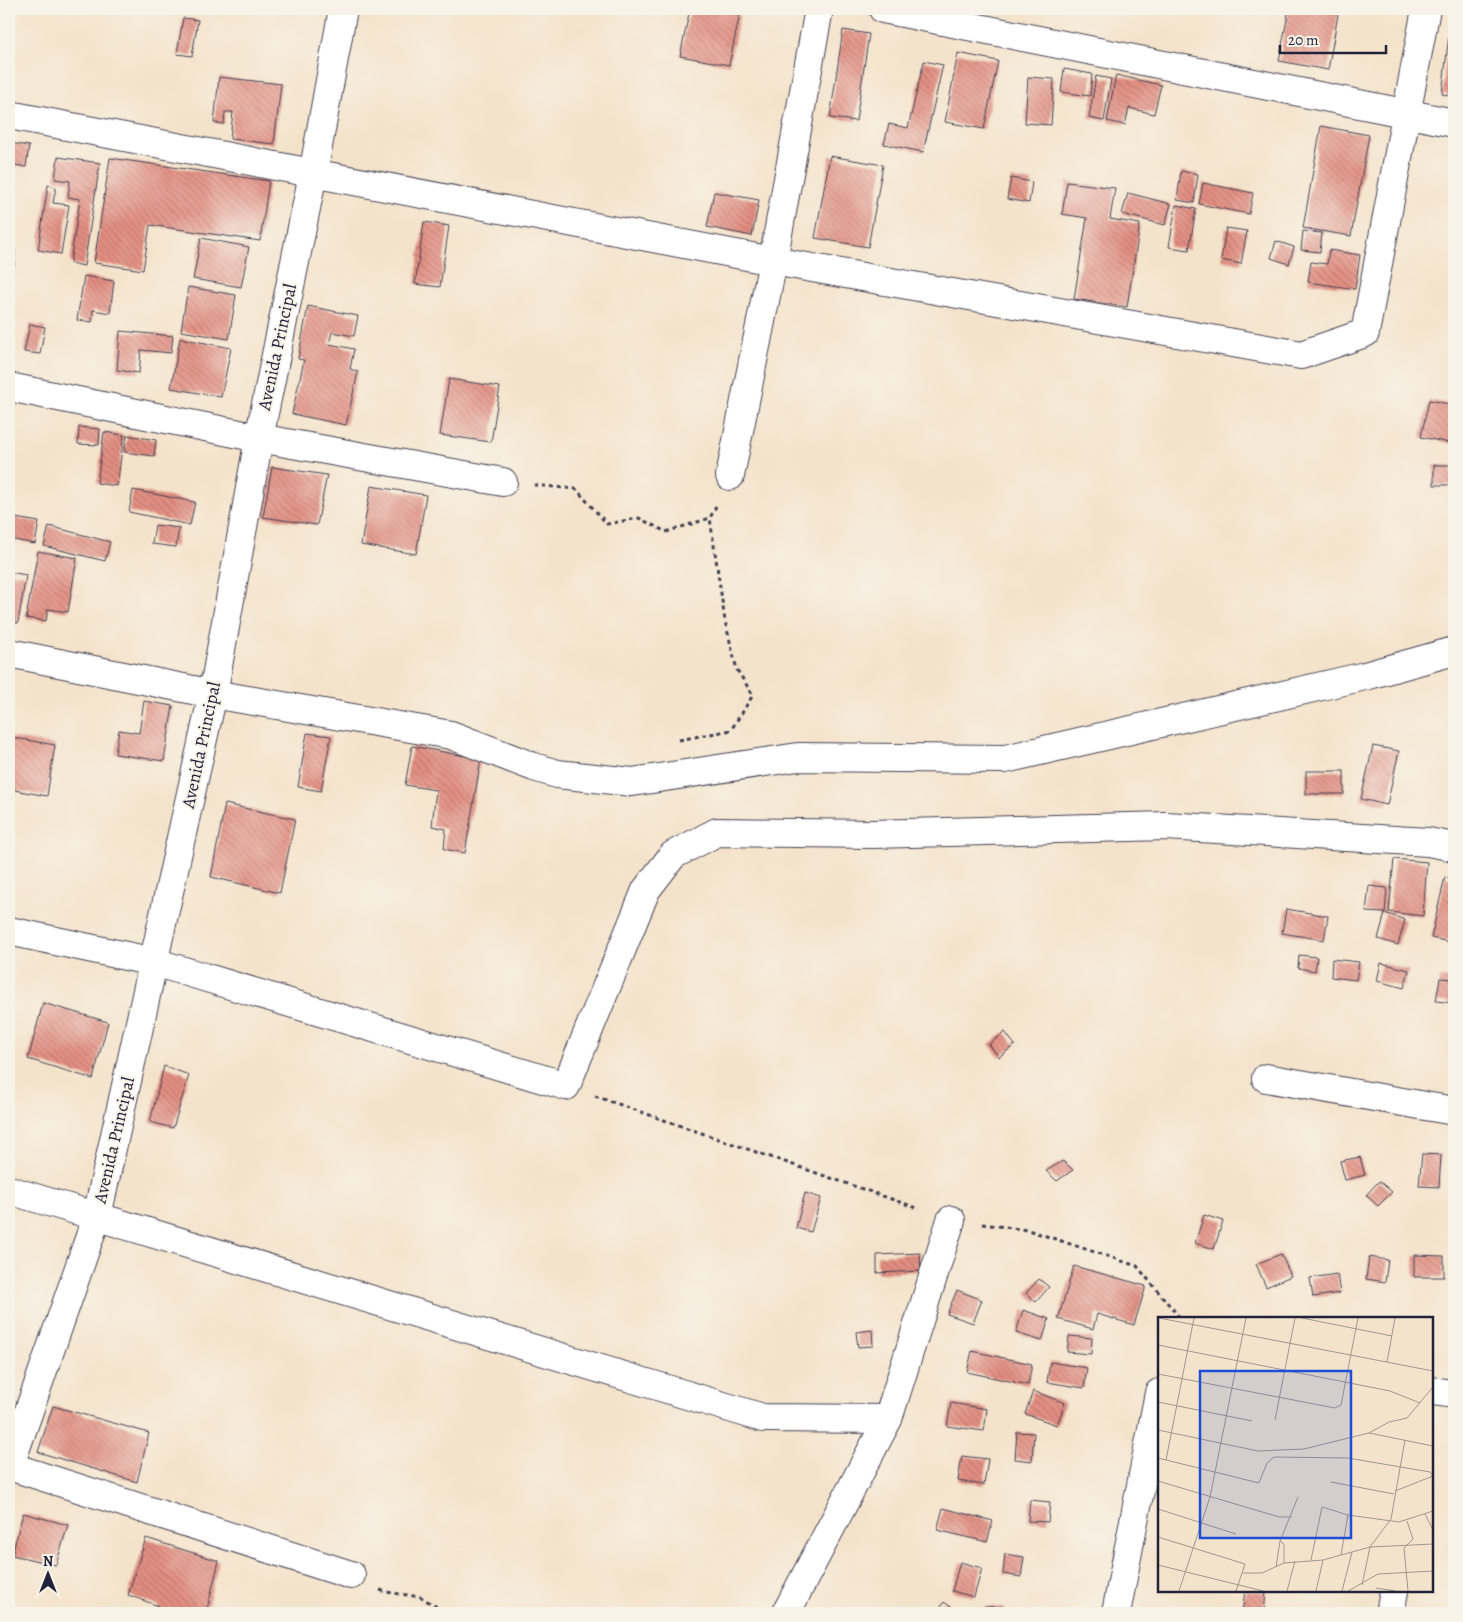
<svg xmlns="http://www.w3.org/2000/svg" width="1463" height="1622" font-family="Alegreya,serif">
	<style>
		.building { fill: url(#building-back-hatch) }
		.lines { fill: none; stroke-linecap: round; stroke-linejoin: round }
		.street-casing { stroke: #423f51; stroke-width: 30 }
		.secondary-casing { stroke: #423f51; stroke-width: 30 }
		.path { stroke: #423f51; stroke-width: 3; stroke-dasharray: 4 4; stroke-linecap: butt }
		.street { stroke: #fff; stroke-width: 28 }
		.secondary { stroke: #fff; stroke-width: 28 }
		.labels { text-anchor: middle; stroke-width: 4; stroke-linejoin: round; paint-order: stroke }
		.street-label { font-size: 18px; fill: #22223b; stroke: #f7f3e8 }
		.inset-road { fill: none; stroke: #a09691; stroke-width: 1 }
		.view { fill: #1d4ed8; fill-opacity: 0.15; stroke: #1d4ed8; stroke-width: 2.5 }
		.inset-edge { fill: none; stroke: #22223b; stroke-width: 2.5 }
	</style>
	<defs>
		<pattern id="building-back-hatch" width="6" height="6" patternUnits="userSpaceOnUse" patternTransform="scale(1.25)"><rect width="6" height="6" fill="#e48f82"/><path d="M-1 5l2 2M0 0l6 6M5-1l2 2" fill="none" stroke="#b8746c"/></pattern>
	</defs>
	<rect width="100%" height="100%" fill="#f7f3e8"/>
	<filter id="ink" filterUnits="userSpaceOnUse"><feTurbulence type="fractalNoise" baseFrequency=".02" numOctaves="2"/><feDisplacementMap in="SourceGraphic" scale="10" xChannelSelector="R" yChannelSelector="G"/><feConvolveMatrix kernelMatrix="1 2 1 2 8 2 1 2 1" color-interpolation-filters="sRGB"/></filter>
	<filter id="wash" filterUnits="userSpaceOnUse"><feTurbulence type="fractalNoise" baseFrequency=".0096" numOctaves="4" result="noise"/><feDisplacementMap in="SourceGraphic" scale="20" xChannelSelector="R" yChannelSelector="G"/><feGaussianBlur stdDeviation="1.12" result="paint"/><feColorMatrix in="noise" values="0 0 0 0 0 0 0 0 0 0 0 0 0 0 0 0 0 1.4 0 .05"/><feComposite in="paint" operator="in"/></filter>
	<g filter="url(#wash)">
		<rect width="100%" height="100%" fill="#f4e3cb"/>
		<g id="blocks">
			<g class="building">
				<path d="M85,9H101V12Z"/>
				<path d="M690,9H741L729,65L680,56Z"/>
				<path d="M1266,9H1280L1279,12Z"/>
				<path d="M1289,9H1339L1328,70L1279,61Z"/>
				<path d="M1452,9H1454V96L1442,94Z"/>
				<path d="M183,18L198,20L192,56L177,54Z"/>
				<path d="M843,30L869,34L856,121L830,118Z"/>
				<path d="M958,53L998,61L984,129L945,122Z"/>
				<path d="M924,61L943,65L923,152L884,144L889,124L908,128Z"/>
				<path d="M1064,69L1092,74L1090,96L1061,92Z"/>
				<path d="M1116,75L1161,85L1154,114L1129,108L1125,125L1107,121Z"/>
				<path d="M1096,76L1111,79L1104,121L1089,118Z"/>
				<path d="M219,77L281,84L274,144L230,139L233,112H225L224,124L214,123Z"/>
				<path d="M1028,77L1054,79L1051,125L1025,123Z"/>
				<path d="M1321,126L1369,135L1351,236L1303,228Z"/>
				<path d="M9,143L29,146L26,167L9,164Z"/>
				<path d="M830,156L883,165L868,247L815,238Z"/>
				<path d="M58,157L100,163L84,266L70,263L80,199L68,197L70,181L55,179Z"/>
				<path d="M110,158L269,181L260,241L150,225L143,270L94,263Z"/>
				<path d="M1181,171L1198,174L1194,203L1177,200Z"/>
				<path d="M1011,178L1032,182L1029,203L1007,199Z"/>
				<path d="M1067,182L1115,188L1110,219L1140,224L1127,307L1074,299L1087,218L1062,214Z"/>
				<path d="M1203,183L1253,193L1249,214L1199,204Z"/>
				<path d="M48,185L56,187L53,203L69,205L61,254L38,250Z"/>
				<path d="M714,192L759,200L752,236L707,227Z"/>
				<path d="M1128,193L1171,204L1165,225L1122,214Z"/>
				<path d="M1176,205L1196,209L1189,250L1169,247Z"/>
				<path d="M424,222L449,226L440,287L415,284Z"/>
				<path d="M1226,228L1247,231L1241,264L1221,260Z"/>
				<path d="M1303,231L1322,233L1320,252L1301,250Z"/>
				<path d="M201,238L249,247L241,287L193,279Z"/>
				<path d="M1276,241L1294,247L1289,264L1271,258Z"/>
				<path d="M1329,250L1360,255L1355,289L1308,282L1311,262L1327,264Z"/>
				<path d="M9,252H15L14,266L9,265Z"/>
				<path d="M84,276L114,281L110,313L93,310L92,322L77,320Z"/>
				<path d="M188,287L236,295L229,339L181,331Z"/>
				<path d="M308,306L358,316L354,336L332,332L329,344L354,349L350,369L358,372L346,425L292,414L304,360L298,359Z"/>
				<path d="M30,324L45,327L40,354L24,352Z"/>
				<path d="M120,331L173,336L171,353L141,350L139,373L117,370Z"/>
				<path d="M180,338L231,348L221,397L171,388Z"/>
				<path d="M449,379L500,387L491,442L440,435Z"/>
				<path d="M1429,400L1454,405V444L1421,437Z"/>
				<path d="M79,427L100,429L99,445L78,444Z"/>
				<path d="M104,432L124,435L117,486L97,483Z"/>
				<path d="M127,435L156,440L154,456L124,452Z"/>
				<path d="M1434,465H1451L1452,485H1434Z"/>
				<path d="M272,467L327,475L317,525L263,517Z"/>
				<path d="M371,486L426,495L416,554L361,545Z"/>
				<path d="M133,490L195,502L190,525L129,512Z"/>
				<path d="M9,491L13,492L10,511H9Z"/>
				<path d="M9,517L39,522L35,544L9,539Z"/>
				<path d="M155,525L179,528L176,547L152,544Z"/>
				<path d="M49,526L110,542L105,561L44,546Z"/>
				<path d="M38,551L77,558L68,612L48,609L46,621L26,618Z"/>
				<path d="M9,572L26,575L18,623L9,622Z"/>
				<path d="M144,701L173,706L164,761L115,754L119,730L139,733Z"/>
				<path d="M307,733L331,736L321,791L298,787Z"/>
				<path d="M9,737L55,745L47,796L9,789Z"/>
				<path d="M412,746L481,759L465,853L444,849L446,829L432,826L436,790L405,785Z"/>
				<path d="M1373,746L1399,751L1387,805L1361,799Z"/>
				<rect x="1306" y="771" width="38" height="23"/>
				<path d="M225,804L295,819L280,893L211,877Z"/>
				<path d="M1394,859L1427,862L1423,916L1389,912Z"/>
				<path d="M1445,877L1454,880V943L1431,938Z"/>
				<path d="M1369,886L1387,888L1385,913L1405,920L1398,945L1378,939L1385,913L1366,912Z"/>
				<path d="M1286,909L1328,916L1324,940L1282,933Z"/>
				<path d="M1299,955L1317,957L1315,971L1298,968Z"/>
				<path d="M1332,959L1359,962L1356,980L1331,977Z"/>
				<path d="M1381,963L1409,970L1404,988L1377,981Z"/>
				<path d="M1440,978L1454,979V1003L1436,1001Z"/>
				<path d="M43,1003L108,1022L93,1079L28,1059Z"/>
				<path d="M1005,1032L1015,1045L999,1057L989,1044Z"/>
				<path d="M164,1066L189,1075L173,1128L150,1122Z"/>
				<path d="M1422,1154L1441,1155L1439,1187L1419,1186Z"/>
				<path d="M1360,1157L1365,1175L1345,1180L1340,1161Z"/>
				<path d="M1063,1161L1073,1170L1057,1181L1046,1171Z"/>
				<path d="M1379,1181L1392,1192L1378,1206L1366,1195Z"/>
				<path d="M805,1193L821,1198L811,1232L796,1228Z"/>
				<path d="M1204,1215L1223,1221L1214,1249L1195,1243Z"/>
				<path d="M920,1253L921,1271L877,1273V1255Z"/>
				<path d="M1281,1254L1291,1276L1266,1287L1256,1264Z"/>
				<path d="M1414,1255L1444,1256V1277H1414Z"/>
				<path d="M1369,1257L1388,1260L1385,1282L1366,1279Z"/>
				<path d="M1074,1266L1146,1286L1134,1325L1097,1314L1093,1329L1058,1319Z"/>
				<path d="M1337,1274L1340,1293L1313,1297L1310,1278Z"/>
				<path d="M1039,1279L1049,1287L1036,1302L1026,1293Z"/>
				<path d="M957,1290L982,1300L973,1323L947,1314Z"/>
				<path d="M1023,1310L1049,1319L1042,1341L1016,1333Z"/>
				<path d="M872,1330L873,1346L858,1347L856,1332Z"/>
				<path d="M1069,1336L1092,1338L1091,1354L1067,1352Z"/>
				<path d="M972,1351L1032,1364L1028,1385L967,1372Z"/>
				<path d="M1050,1362L1087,1368L1084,1388L1047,1382Z"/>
				<path d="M1033,1391L1065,1403L1057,1425L1025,1414Z"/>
				<path d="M951,1403L987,1409L984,1431L947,1426Z"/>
				<path d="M53,1406L149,1433L137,1482L38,1452Z"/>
				<path d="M1017,1432L1034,1433L1032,1461L1015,1459Z"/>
				<path d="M962,1456L988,1459L984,1485L958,1481Z"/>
				<path d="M1030,1500L1050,1502L1048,1522L1028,1521Z"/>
				<path d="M943,1508L993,1521L987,1542L937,1530Z"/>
				<path d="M23,1513L68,1525L56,1565L12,1555Z"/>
				<path d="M146,1538L219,1561L206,1613H157L159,1606L128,1595Z"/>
				<path d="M1005,1554L1024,1557L1021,1577L1003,1574Z"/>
				<path d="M960,1562L982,1568L974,1597L952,1591Z"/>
				<path d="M1245,1591L1266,1592L1264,1613H1242Z"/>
				<path d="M944,1602L960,1613H936Z"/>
				<path d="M984,1607H1004L1003,1613H984Z"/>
			</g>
		</g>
	</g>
	<g filter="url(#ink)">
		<use href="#blocks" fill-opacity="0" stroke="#423f51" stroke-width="1"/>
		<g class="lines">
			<g class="street-casing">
				<g id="street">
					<path d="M883,9L1454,123"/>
					<path d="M9,115L773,261L1301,355L1365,333L1426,9"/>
					<path d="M9,387L259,438L503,482"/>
					<path d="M730,476L773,261L819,9"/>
					<path d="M9,653L213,694L451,735L534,767L557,774L632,782L798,757L1005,759L1365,676L1454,651"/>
					<path d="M9,931L154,962L566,1086L646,890L673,855L717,832L873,834L1166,826L1428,842L1454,847"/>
					<path d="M1266,1078L1454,1111"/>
					<path d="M9,1190L763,1418L888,1419"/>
					<path d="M1432,1391L1454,1394"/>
					<path d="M9,1466L351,1575"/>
					<path d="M786,1613L888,1419L951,1220"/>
					<path d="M1116,1613L1159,1393"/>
					<path d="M1390,1613L1394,1591"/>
				</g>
			</g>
			<g class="secondary-casing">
				<path id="secondary" d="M9,1468L97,1216L213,694L259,438L313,174L343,9"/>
			</g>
			<g class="path">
				<path d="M534,485L576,489L607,524L639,518L666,532L710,518"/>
				<path d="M679,740L731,730L753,695L737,670L725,621L710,518L717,504"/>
				<path d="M595,1096L920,1209"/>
				<path d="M982,1224L1028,1230L1137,1266L1180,1318"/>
				<path d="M380,1590L386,1592L421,1597L446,1613"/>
			</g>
			<use href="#street" class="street"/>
			<use href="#secondary" class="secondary"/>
		</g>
	</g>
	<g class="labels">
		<g class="street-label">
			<text transform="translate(277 347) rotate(-78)" y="6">Avenida Principal</text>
			<text transform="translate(201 745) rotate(-78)" y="6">Avenida Principal</text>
			<text transform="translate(114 1140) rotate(-77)" y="6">Avenida Principal</text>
		</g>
	</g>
	<g transform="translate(1158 1317)">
		<rect width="275" height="275" fill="#f4e3cb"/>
		<path class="inset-road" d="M1,1L275,54M144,1L234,19M0,28L232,74L262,86M229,45L237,1M0,57L177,91L183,88L200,1M0,85L94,104M117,103L137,1M0,113L100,134L146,132L211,116L231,105L249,101L275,70M211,116L275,129M0,141L101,166L109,146L116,140L190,141L272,155L275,159M8,143L36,1M0,164L121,200H134M173,165L236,177M237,174L275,159M0,192L78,217M267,197L275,213M190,198L241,205L275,194M249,204L255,222L246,231L250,274M0,220L87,247L78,274M122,224L126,227V246M153,243L164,190L190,198L183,238M0,248L105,274M118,250L122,224L140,180M85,256H104L126,246L165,243L212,230L233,202L247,123M204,268L212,230L275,227M218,271L238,274M21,274L52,180L88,1M129,274L137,244M158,274L165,243M184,274L194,235M190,274L220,257L275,254"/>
		<path class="view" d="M42,54H193V221H42Z"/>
		<rect width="275" height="275" class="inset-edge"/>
	</g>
	<rect width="1463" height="1622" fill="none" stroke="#f7f3e8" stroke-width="30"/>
	<g transform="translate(48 1574)" stroke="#f7f3e8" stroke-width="4" paint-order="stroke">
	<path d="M0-4L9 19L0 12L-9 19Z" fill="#22223b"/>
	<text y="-8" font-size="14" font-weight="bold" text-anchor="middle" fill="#22223b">N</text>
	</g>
	<path d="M1280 45v8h106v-8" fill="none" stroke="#22223b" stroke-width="2.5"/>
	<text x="1288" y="45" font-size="15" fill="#22223b" stroke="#f7f3e8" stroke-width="4" paint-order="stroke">20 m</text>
</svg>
